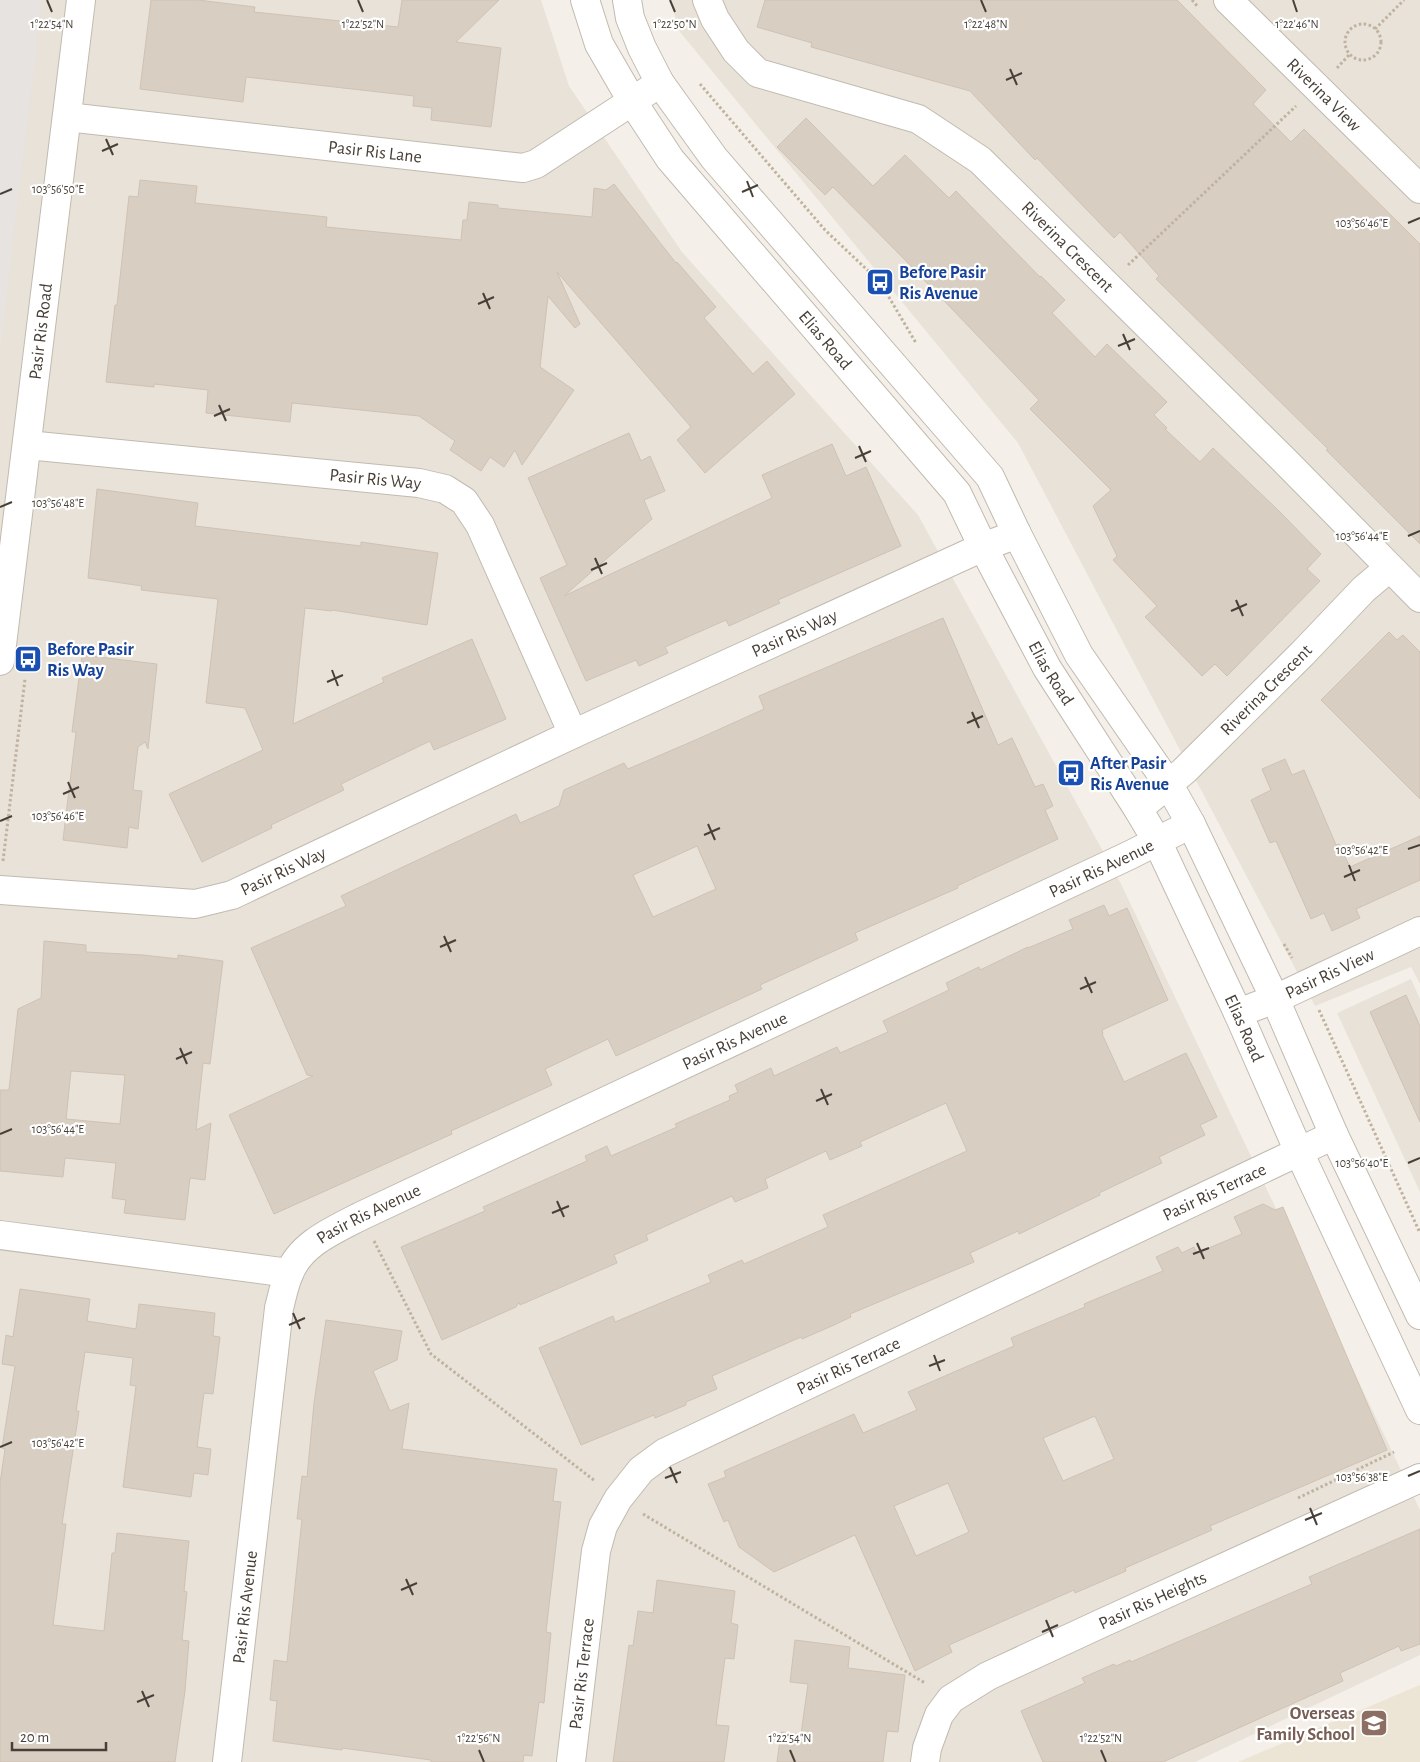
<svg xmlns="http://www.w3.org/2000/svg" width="1420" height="1762" font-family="'Alegreya Sans',sans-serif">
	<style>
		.residential { fill: #e8e2d8 }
		.education { fill: #ece4d4 }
		.parking { fill: #e6e3e1 }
		.building { fill: #d8cec2; stroke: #d0c2b3; fill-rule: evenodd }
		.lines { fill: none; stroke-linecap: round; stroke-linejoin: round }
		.minor-casing { stroke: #c2baaf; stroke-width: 30 }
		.tertiary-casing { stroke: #c2baaf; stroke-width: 30 }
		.path { stroke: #c0b29e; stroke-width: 3; stroke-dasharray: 2.5 2.5; stroke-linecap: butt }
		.minor { stroke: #fff; stroke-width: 28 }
		.tertiary { stroke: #fff; stroke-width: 28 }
		.ticks { fill: none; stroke: #484038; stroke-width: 2 }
		.labels { text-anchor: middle; stroke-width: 4.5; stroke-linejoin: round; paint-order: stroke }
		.street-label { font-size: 18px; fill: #484038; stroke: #fff }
		.transit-label { font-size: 18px; font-weight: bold; fill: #164399; stroke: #fff; text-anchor: start }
		.education-label { font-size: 18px; font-weight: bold; fill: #785e54; stroke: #fff; text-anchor: end }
		.ticks-label { font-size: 12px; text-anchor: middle; fill: #484038; stroke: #fff; stroke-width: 4.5; stroke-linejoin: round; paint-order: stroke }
	</style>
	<rect width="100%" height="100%" fill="#f4f0e9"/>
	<g class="residential">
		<path d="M40,0H541L569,86L682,252L918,515L1121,884L1420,1510V1655L1195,1762H0V346Z"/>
		<path d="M670,0H1420V984L1411,967L1315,1006L1018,443L680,32Z"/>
		<path d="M1411,979L1420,999V1192L1337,1013Z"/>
	</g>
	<path class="education" d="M1420,1685V1762H1238Z"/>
	<path class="parking" d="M0,0H42L0,347Z"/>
	<g class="building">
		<path d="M151,0H198L255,7L254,12L398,27L402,0H499L456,42L501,48L491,127L431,120L432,108L413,106L414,96L246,77L243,102L140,89Z"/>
		<path d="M765,0H1177L1266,90L1253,104L1291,142L1304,129L1420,244V544L1326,450L1328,449L1156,279L1159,276L1120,232L1114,238L1037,158L1035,160L970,91L811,47L812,43L757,27Z"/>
		<path d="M806,118L873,186L905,155L949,198L956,191L1040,277L1041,276L1065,300L1052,313L1095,357L1107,344L1167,402L1154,415L1167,428L1165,429L1200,462L1213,448L1279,511L1321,554L1307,569L1320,581L1227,676L1215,664L1202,676L1145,617L1157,606L1113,560L1117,556L1093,506L1111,490L1030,409L1039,400L907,262L833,187L825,195L777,147Z"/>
		<path d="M140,180L197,186L195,203L327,217L326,227L461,240L463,220H467L469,202L498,205V208L592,217L594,188L606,190L614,184L676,263L677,262L716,307L704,318L753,374L767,361L795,394L705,473L677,440L691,427L557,272L580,324L575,328L548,296L540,367L574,390L522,465L515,450L504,467L490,457L481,471L450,450L455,441L419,416L292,403L290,422L206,413L208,390L154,384V387L106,382L115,305H117L129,196L138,197Z"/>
		<path d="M629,433L641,461L650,456L665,491L644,500L652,519L564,596L772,498L762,475L832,444L846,476L866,467L901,546L778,600L780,603L729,626L726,620L665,647L668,653L639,666L636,660L586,681L540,578L567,565L528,478Z"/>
		<path d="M97,489L198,503L195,526L361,546V542L438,553L427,625L332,610V611L305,608L293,724L384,682L382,678L472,639L506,719L434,750L430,741L341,784L344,790L271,825L272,828L202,862L169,794L263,750L245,708L206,703L218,599L141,590L142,586L88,578Z"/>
		<path d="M943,618L998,745L1012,738L1035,787L1043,784L1053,806L1045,810L1058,839L957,886L958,888L855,933L858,940L760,985L762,989L616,1056L608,1039L545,1069L552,1085L451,1131L452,1134L274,1214L229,1115L313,1076L307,1075L251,948L346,906L341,896L516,814L520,823L559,806L564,790L624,763L628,769L700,738L764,709L759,696ZM697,846L716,889L653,917L633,875Z"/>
		<path d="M1389,632L1397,640L1403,635L1420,652V799L1321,700Z"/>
		<path d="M82,655L157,664L148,749L145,742L138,747L133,790L142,791L138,829L129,827L127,848L63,840L76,732H72Z"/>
		<path d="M1285,759L1292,775L1304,770L1336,845L1339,844L1350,867L1420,836V880L1356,909L1360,918L1332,931L1324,913L1311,919L1276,841L1270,843L1251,800L1271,790L1262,769Z"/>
		<path d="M1104,905L1109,916L1127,908L1168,1000L1102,1030L1103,1034H1102L1124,1082L1186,1053L1217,1117L1200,1125L1205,1135L1159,1157L1162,1163L1099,1193L1100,1195L1019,1234L1018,1231L970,1253L974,1262L850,1314L851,1317L834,1325L802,1339L801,1337L712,1376L717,1389L686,1402V1405L655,1418L654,1415L581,1445L539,1348L613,1316L615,1322L711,1282L708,1275L742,1260L744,1264L828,1227L823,1215L967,1151L946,1103L860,1142L862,1146L830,1160L826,1151L765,1179L768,1188L735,1202L732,1196L646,1235L648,1240L614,1255L617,1263L520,1305L519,1302L516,1307L442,1340L401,1247L485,1211L483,1207L587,1161L585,1156L607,1146L611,1156L677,1127L675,1124L730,1100L729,1096L738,1092L735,1085L771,1068L774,1076L837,1047L840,1053L888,1032L883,1021L949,990L946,983L979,967L980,970L1028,947V948L1073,929L1069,920Z"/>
		<path d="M44,941L86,945V952L143,955L178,959V955L223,961L210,1064L203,1063L196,1130L211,1123L205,1180L190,1178L185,1220L124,1213L126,1200L112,1198L116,1163L65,1158L63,1177L0,1171V1090H9L18,1009L41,998ZM71,1071L125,1075L120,1124L66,1119Z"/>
		<path d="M1406,995L1420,1026V1122L1370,1012Z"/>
		<path d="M1263,1204L1275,1210L1283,1207L1387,1450L1210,1526L1212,1530L1125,1568L1126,1571L1075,1593L1074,1590L949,1645L952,1652L915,1671L855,1535L774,1572L739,1547L728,1520L724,1522L708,1484L726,1477L724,1471L854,1414L863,1433L917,1410L908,1392L1014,1346L1011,1338L1085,1307L1084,1304L1163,1271L1156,1257L1178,1247L1182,1253L1194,1247L1197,1253L1242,1234L1234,1217ZM1095,1416L1114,1459L1063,1481L1043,1438ZM948,1483L969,1532L916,1556L894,1506Z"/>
		<path d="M20,1289L90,1299L87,1321L136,1329L139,1304L215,1313L213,1336L220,1337L213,1394L204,1393L197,1447L211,1449L208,1475L194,1473L191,1497L123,1487L136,1386L130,1385L133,1358L85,1352L76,1411H79L62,1524H66L53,1625L104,1631L112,1553H115L117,1533L189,1541L184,1591L187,1592L182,1640L189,1641L185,1691L175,1762H0V1483L5,1449L2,1448L15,1366L2,1364L6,1335L13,1337Z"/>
		<path d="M326,1320L402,1331L397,1360L373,1371L390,1411L409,1403L402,1449L557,1469L553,1501L561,1502L546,1632L551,1633L544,1703L539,1702L532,1756L524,1755L523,1762H431V1760L342,1748V1750L273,1741L277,1701L270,1700L274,1660L287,1662L302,1519H297L302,1476L307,1477L314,1403Z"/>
		<path d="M1420,1529V1644L1401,1651L1399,1646L1340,1673L1343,1681L1163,1762H1043L1021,1711L1085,1683L1082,1678L1114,1664L1116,1666L1130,1660L1131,1662L1312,1584L1309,1577Z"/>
		<path d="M657,1580L735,1591L731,1623L738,1625L734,1659L725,1658L716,1725L729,1726L724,1762H613L629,1645L633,1646L638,1611L653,1613Z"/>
		<path d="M795,1640L850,1647L848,1668L905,1675L898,1732L887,1731L883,1762H777L781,1732L801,1734L808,1684L790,1682Z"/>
	</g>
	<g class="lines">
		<g class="minor-casing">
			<g id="minor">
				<path id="s1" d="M707,0L715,19L736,51L758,73L918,119L980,160L1285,461L1420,598"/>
				<path id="s2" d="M1228,0L1420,189"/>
				<path id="s3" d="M67,117L523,168L536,164L660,83"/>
				<path id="s4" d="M27,445L419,483L445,489L464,501L480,525L573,734"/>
				<path id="s5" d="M0,661L81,0"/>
				<path id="s6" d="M1138,809L1184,771L1303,653L1364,589L1389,568"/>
				<path id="s7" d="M0,890L195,904L232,895L573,734L983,547L1017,534"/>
				<path id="s8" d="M1238,1013L1275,999L1420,931"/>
				<path d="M0,1235L289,1273"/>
				<path id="s9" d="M227,1762L279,1308C282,1297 284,1285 289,1274C300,1244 334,1230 361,1216L1130,855L1191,824"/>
				<path id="s10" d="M571,1762L596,1551L603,1526L618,1499L641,1470L664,1453L1334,1135"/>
				<path id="s11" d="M925,1762L927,1748L939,1715L951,1699L988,1676L1100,1624L1420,1478"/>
			</g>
		</g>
		<g class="tertiary-casing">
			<g id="tertiary">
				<path id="s12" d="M585,0L599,44L632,101L670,159L957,493L983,547L1047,668L1138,809L1157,841L1238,1013L1299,1152L1420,1410"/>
				<path d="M627,0L630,18L642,48L660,83L714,158L990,477L1017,534L1079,655L1169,785L1191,824L1275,999L1334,1135L1420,1315"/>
			</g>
		</g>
		<g class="path">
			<path d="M1192,0L1198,7"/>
			<circle cx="1363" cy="42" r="18"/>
			<path d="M1375,29L1404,0"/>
			<path d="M1337,68L1349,55"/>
			<path d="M700,84L825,230L880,282L916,343"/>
			<path d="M1128,265L1296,106"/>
			<path d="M3,861L25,679"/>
			<path d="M1284,944L1292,958"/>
			<path d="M1319,1010L1420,1233"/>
			<path d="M374,1241L431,1354L595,1481"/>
			<path d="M1298,1498L1394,1452"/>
			<path d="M643,1514L925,1683"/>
		</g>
		<use href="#minor" class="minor"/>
		<use href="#tertiary" class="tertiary"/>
	</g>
	<path class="ticks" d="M47,0L52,12M358,0L363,12M670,0L675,12M981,0L986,12M1293,0L1297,12M1010,69L1017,85M1006,80L1022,73M106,139L113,155M102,151L118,144M747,181L753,197M742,192L758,185M0,194L12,189M1408,223L1420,218M483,293L490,309M478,304L494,297M1123,334L1130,350M1118,346L1135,339M219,405L226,421M214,416L230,409M859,446L866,462M855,458L871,451M0,507L12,502M1408,536L1420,531M595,558L602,574M591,570L607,563M1236,600L1243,616M1231,611L1247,604M332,670L338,686M327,682L343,675M972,712L979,728M967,723L983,716M68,782L75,798M63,794L79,787M0,821L12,816M708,824L715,840M704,835L720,828M1408,849L1420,845M1349,865L1355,881M1344,877L1360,870M444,936L451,952M440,947L456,940M1085,977L1092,993M1080,989L1096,982M180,1048L187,1064M176,1059L192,1052M821,1089L828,1105M816,1101L832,1094M0,1134L12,1129M1408,1163L1420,1158M557,1201L564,1217M552,1213L569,1206M1197,1243L1204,1259M1193,1254L1209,1248M293,1313L300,1329M289,1325L305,1318M934,1355L940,1371M929,1366L945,1360M0,1447L12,1442M670,1467L677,1483M1408,1476L1420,1471M665,1478L681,1472M1310,1508L1317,1525M1305,1520L1322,1513M406,1579L413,1595M401,1590L417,1583M1046,1620L1053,1637M1042,1632L1058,1625M142,1691L149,1707M137,1702L154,1695M479,1750L484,1762M790,1750L795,1762M1101,1750L1106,1762"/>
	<defs>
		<g id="bus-square" transform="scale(1.4375)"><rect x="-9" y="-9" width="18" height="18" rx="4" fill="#1a4fb4" stroke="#fff"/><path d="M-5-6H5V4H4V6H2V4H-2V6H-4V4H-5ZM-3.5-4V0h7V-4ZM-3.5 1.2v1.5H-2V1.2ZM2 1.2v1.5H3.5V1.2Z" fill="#fff"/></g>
		<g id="school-square" transform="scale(1.4375)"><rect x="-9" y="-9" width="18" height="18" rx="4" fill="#8d6e63" stroke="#fff"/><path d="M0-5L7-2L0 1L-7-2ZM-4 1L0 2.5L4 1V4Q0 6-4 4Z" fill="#fff"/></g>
	</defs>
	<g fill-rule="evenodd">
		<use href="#bus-square" x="880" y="282"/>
		<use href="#bus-square" x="28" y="659"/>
		<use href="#bus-square" x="1071" y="773"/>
		<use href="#school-square" x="1374" y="1723"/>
	</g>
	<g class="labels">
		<g class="street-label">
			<text dy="6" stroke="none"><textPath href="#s2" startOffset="135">Riverina View</textPath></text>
			<text dy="6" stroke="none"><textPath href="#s3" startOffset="310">Pasir Ris Lane</textPath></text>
			<text dy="6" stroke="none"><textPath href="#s1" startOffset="454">Riverina Crescent</textPath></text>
			<text dy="6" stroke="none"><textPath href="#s5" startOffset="332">Pasir Ris Road</textPath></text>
			<text dy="6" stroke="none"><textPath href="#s12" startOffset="420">Elias Road</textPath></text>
			<text dy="6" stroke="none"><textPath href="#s4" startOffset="350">Pasir Ris Way</textPath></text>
			<text dy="6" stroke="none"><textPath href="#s7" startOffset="854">Pasir Ris Way</textPath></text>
			<text dy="6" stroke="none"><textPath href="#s12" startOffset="825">Elias Road</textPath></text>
			<text dy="6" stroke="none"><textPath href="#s6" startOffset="175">Riverina Crescent</textPath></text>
			<text dy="6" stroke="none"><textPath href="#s9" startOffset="1405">Pasir Ris Avenue</textPath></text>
			<text dy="6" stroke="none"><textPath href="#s7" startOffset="290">Pasir Ris Way</textPath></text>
			<text dy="6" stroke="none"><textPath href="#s8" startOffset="100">Pasir Ris View</textPath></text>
			<text dy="6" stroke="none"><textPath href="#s12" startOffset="1230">Elias Road</textPath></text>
			<text dy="6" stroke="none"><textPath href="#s9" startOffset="1000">Pasir Ris Avenue</textPath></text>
			<text dy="6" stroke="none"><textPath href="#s10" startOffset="944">Pasir Ris Terrace</textPath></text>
			<text dy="6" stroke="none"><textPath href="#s9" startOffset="595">Pasir Ris Avenue</textPath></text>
			<text dy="6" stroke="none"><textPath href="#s10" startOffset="539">Pasir Ris Terrace</textPath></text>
			<text dy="6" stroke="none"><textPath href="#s11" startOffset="294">Pasir Ris Heights</textPath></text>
			<text dy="6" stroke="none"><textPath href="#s9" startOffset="156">Pasir Ris Avenue</textPath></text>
			<text dy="6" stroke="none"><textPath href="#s10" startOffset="89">Pasir Ris Terrace</textPath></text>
		</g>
		<g class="transit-label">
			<text x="899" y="278">Before Pasir<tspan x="899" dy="21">Ris Avenue</tspan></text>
			<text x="47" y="655">Before Pasir<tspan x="47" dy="21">Ris Way</tspan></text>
			<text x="1090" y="769">After Pasir<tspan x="1090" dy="21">Ris Avenue</tspan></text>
		</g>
		<g class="education-label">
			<text x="1355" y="1719">Overseas<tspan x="1355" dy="21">Family School</tspan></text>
		</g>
	</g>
	<g class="ticks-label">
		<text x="52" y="28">1°22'54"N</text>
		<text x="363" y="28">1°22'52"N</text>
		<text x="675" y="28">1°22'50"N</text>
		<text x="986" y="28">1°22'48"N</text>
		<text x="1297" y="28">1°22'46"N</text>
		<text x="58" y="193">103°56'50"E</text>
		<text x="1362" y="227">103°56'46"E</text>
		<text x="58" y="507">103°56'48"E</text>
		<text x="1362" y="540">103°56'44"E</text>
		<text x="58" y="820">103°56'46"E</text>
		<text x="1362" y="854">103°56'42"E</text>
		<text x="58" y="1133">103°56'44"E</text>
		<text x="1362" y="1167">103°56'40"E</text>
		<text x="58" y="1447">103°56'42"E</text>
		<text x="1362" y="1481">103°56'38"E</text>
		<text x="479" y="1742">1°22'56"N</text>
		<text x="790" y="1742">1°22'54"N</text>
		<text x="1101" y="1742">1°22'52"N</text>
	</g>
	<path d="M12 1742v8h94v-8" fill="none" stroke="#484038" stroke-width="2.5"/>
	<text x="20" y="1742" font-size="15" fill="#484038" stroke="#ffffff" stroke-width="4" paint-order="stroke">20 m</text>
</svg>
